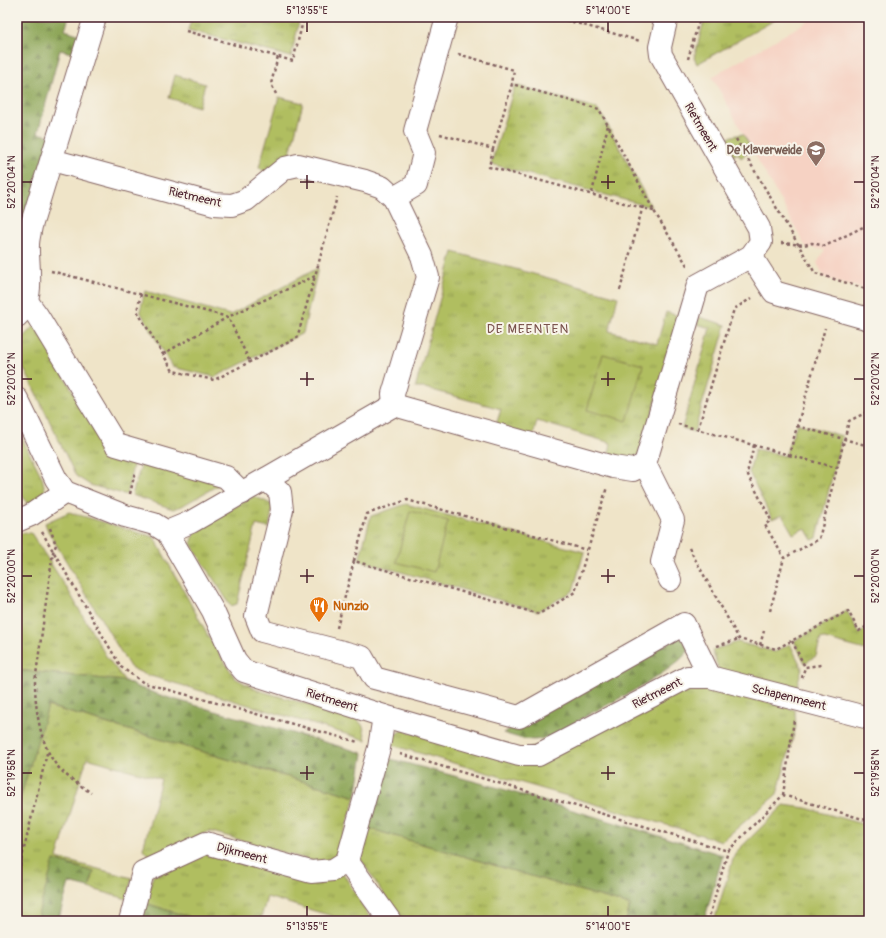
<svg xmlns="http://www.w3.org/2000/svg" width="886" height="938" font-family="Pangolin,sans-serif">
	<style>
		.built { fill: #f6d2c3 }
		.grass { fill: url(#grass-tufts); stroke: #7d6e46 }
		.forest { fill: url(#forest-firs); stroke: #6b6241 }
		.garden { fill: #b0be61; stroke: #7d6e46 }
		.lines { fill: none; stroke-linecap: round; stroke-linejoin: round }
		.minor-casing { stroke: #846462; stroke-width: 24 }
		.path { stroke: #846462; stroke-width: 2.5; stroke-dasharray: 3 3; stroke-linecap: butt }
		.minor { stroke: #fff; stroke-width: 22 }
		.ticks { fill: none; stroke: #4a1f2b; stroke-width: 1.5 }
		.labels { text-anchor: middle; stroke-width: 4; stroke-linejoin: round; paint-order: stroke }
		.street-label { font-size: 12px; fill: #4a1f2b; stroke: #f7f3e8 }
		.education-label { font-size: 12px; font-weight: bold; fill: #785e54; stroke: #f7f3e8; text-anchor: end }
		.food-label { font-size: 12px; font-weight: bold; fill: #c56008; stroke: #f7f3e8; text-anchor: start }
		.neighbourhood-label { font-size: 13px; letter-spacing: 1px; fill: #7a524d; stroke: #f7f3e8 }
		.neatline { fill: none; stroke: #4a1f2b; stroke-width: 1.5 }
		.ticks-label { font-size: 10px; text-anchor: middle; fill: #4a1f2b }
	</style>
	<defs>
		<pattern id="grass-tufts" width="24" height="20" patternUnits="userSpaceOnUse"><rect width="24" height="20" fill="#b0be61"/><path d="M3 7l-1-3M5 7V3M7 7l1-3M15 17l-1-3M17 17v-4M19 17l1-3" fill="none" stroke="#919a50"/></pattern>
		<pattern id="forest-firs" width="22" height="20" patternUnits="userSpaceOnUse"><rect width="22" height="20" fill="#8ca557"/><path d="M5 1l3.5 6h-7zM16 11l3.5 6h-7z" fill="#748648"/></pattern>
	</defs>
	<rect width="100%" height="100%" fill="#f7f3e8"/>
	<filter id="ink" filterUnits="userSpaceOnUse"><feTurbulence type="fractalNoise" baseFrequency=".025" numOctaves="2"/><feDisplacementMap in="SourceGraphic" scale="8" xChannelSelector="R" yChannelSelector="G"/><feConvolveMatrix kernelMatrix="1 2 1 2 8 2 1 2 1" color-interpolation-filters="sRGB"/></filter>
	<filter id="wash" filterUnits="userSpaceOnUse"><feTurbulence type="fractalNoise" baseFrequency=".012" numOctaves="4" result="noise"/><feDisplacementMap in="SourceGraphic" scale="16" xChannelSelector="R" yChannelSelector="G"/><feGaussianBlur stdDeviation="0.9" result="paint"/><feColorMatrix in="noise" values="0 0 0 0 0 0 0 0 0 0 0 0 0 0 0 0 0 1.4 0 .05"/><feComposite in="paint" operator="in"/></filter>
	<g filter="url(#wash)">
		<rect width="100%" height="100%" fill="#efe4c8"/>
		<path class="built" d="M815,17H869V290L825,278L817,263L825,250L806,247L712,77Z"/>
		<g class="grass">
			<path d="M192,17H280L299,22L291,57L188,30Z"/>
			<path d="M705,17H780L697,64L694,58Z"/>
			<path d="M175,75L205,84L199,107L169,98Z"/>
			<path d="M515,85L596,108L605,120L651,207L491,164Z"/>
			<path d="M279,97L303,103L290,153L305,157L266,173L259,167Z"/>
			<path d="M743,134L752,149L741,158L738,153L726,160L719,144L732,136Z"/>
			<path d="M453,252L618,297L609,331L657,344L666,312L679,316L641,453L634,460L608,458L611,443L537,421L533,436L496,425L501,409L425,388H415Z"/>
			<path d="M318,268L303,333L215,377L172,367L140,311L145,291L230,315Z"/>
			<path d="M699,317L726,325L694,432L682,428L710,328L697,324Z"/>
			<path d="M33,327L38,328L105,450L134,460L127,495L90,485L76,476L17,354V343Z"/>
			<path d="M797,423L842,436L817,538L812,540L805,528L793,534L782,515L772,519L749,472L755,449L785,456Z"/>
			<path d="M17,429L42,477L46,495L28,505L17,486Z"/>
			<path d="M142,462L220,484L182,506L173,509L132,495Z"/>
			<path d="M254,496L273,505L269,528L256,525L237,604L231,606L191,544L196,529Z"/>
			<path d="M406,504L584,552L573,591L538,611L359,560L371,516Z"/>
			<path d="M69,512L154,537L210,639L235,678L257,690L356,718L363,726L366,740L144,674L130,667L48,531L45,523Z"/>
			<path d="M17,533H31L68,590L106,656L125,681L17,670Z"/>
			<path d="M847,611L859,633L869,628V651L821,638L816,656L805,663L794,641Z"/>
			<path d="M738,642L775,652L790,644L802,668L794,696L720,673L712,650Z"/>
			<path d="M688,685L751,697L795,710L796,727L777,794L722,841L388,744L392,736L403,730L504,759Z"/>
			<path d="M47,706L356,797L336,857L320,863L209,831L156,856L148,855L143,849L161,779L87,758L57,858L132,878L127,899L89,888L94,872L55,860L36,921H17V809Z"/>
			<path d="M784,805L806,808L869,826V921H714L735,853Z"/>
			<path d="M364,827L630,905L626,921H401L360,858Z"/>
			<path d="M202,852L317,884L343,873L372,921H342V919L267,897L260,921H201L145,903L153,876Z"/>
		</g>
		<g class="forest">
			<path d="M17,17H69L65,30L81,35L75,54L60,50L38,133L53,137L17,304Z"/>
			<path d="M680,637L690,648C678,670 612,702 588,715C574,723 560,733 545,738C531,743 516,737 503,733L612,672Z"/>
			<path d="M17,670L125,681L137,687L166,697L363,753L356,797L48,706L17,809Z"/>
			<path d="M387,758L499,788L723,855L704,921H626L630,905L364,827Z"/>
			<path d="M54,860L94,872L89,888L69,883L58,921H36Z"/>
			<path d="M145,903L201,921H140Z"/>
		</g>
		<g class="garden">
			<path d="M603,354L643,365L627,421L587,410Z"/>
			<path d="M410,511L448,521L434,572L396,562Z"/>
		</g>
	</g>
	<g filter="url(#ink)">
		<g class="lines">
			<g class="minor-casing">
				<g id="minor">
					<path d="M52,160L214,204L232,205L246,200L285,168L298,165L365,181L382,187L394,198L422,256L428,277L393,394L394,405L613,467L633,470L645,464L698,285L751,256L761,242L759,228L661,55L660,47L666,21L662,17"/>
					<path d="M394,198L416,185L424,153L415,131L447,17"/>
					<path d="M751,256L774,292L869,319"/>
					<path d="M26,300L37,315L116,445L226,477L242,493"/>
					<path d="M17,316C36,300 27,266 28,245C28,239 30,232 31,226L95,17"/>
					<path d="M17,399L56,479L65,492L125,516L154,524L167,532L213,611L235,660L244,671L384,716L519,755H538L688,677H710L869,718"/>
					<path d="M645,464L673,520L662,562L670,580"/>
					<path d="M266,479L280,492L282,510L256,616L262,631L362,657L374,678L519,717L684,624L710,677"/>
					<path d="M17,521L31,515L65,492"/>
					<path d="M167,532L191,522L394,405"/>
					<path d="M384,716L379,748L347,861L390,921"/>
					<path d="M130,921L143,872L206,843L311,872L333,870L347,861"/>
				</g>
			</g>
			<g class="path">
				<path d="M555,17L640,41"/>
				<path d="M186,31L293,61L303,21"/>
				<path d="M458,54L514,70L512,84"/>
				<path d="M688,59L700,17"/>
				<path d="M276,94L271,84L278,56"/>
				<path d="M440,134L493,149L512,84L599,109L654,211L688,267"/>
				<path d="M736,139L815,273L869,290"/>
				<path d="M493,149L489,167L654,211"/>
				<path d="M592,193L608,125"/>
				<path d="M781,243L804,245L812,243L825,246L869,224"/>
				<path d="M51,271L228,317L315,276L337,197"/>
				<path d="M620,290L643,206"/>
				<path d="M141,294L137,311L173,371L214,380L297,338L315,276"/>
				<path d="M163,354L228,317L250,362"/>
				<path d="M678,424L789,455L825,328"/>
				<path d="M797,426L869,446"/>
				<path d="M698,429L734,309L752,298"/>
				<path d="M754,445L747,473L771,520L765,525L784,558L819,539L849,421L869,411"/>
				<path d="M789,455L837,468"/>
				<path d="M130,494L135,472"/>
				<path d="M50,528L56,545L53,552L35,682C35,710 41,753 63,772C71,780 82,786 91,793"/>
				<path d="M42,532L121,667L144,683L358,742"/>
				<path d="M689,548L739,639L776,649L848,611L859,631L869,625"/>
				<path d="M354,561L367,514L407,500L587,550"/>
				<path d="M770,611L784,558"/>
				<path d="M337,628L354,561L539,614L575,592L607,487"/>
				<path d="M792,641L805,667"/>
				<path d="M760,645L764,631"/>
				<path d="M717,646L739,639"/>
				<path d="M802,678L805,667L821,665"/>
				<path d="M400,754L728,851L783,795L869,821"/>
				<path d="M783,795L794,720"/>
				<path d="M17,878L47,753"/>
				<path d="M708,921L728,851"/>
			</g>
			<use href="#minor" class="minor"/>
		</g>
	</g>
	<path class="ticks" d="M307,22V32M608,22V32M307,175V189M608,175V189M22,182H32M300,182H314M601,182H615M854,182H864M307,372V386M608,372V386M22,379H32M300,379H314M601,379H615M854,379H864M307,569V583M608,569V583M22,576H32M300,576H314M601,576H615M854,576H864M307,766V780M608,766V780M22,773H32M300,773H314M601,773H615M854,773H864M307,906V916M608,906V916"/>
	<defs>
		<g id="school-pin" transform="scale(1)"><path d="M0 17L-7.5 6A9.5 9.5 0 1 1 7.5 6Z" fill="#8d6e63" stroke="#f7f3e8"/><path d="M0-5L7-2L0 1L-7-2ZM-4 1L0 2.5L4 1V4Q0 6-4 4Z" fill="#fff"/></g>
		<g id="restaurant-pin" transform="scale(1)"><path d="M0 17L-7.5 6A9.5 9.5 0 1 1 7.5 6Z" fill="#e8710a" stroke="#f7f3e8"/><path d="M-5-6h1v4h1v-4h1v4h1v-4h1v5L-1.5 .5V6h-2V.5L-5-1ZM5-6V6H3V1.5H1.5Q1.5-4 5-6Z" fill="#fff"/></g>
	</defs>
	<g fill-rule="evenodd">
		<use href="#school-pin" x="816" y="150"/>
		<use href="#restaurant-pin" x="319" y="606"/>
	</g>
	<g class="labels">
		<g class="street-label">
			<text transform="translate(701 127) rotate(60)" y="4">Rietmeent</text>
			<text transform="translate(195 197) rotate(13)" y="4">Rietmeent</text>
			<text transform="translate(657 693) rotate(-27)" y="4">Rietmeent</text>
			<text transform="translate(789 697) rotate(14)" y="4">Schapenmeent</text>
			<text transform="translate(332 700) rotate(17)" y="4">Rietmeent</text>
			<text transform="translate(242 853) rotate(15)" y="4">Dijkmeent</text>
		</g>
		<g class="education-label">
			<text x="802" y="154">De Klaverweide</text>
		</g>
		<g class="food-label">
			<text x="333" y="610">Nunzio</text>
		</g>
		<g class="neighbourhood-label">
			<text x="528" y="333">DE MEENTEN</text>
		</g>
	</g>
	<rect width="886" height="938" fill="none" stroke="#f7f3e8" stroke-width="44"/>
	<rect x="22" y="22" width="842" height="894" class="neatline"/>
	<g class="ticks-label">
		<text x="307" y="14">5°13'55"E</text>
		<text x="608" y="14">5°14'00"E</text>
		<text transform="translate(11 182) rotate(-90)" y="4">52°20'04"N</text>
		<text transform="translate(875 182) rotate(-90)" y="4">52°20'04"N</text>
		<text transform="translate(11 379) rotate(-90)" y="4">52°20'02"N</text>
		<text transform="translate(875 379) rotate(-90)" y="4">52°20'02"N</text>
		<text transform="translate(11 576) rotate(-90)" y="4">52°20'00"N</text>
		<text transform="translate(875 576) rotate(-90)" y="4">52°20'00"N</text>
		<text transform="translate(11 773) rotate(-90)" y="4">52°19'58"N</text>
		<text transform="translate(875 773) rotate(-90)" y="4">52°19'58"N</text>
		<text x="307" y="930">5°13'55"E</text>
		<text x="608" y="930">5°14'00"E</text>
	</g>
</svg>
